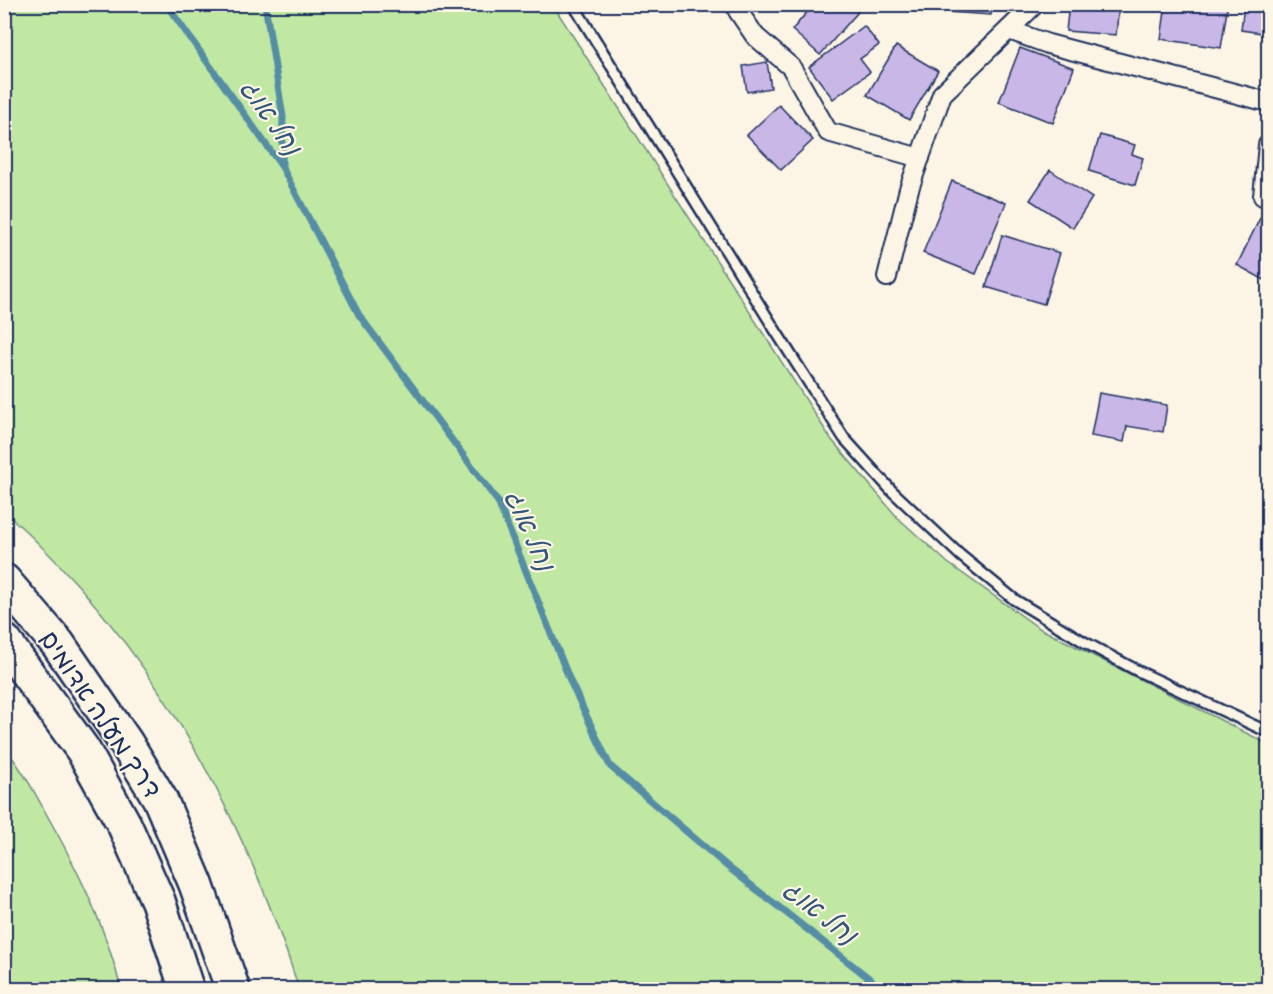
<svg xmlns="http://www.w3.org/2000/svg" width="1273" height="994" font-family="Caveat,'Playpen Sans Hebrew',sans-serif">
	<style>
		.green { fill: #c0e8a3; stroke: #6e8c80; stroke-width: 1.5 }
		.lines { fill: none; stroke-linecap: round; stroke-linejoin: round }
		.stream { stroke: #558da4; stroke-width: 7 }
		.building { fill: #c9b7e7; stroke: #1b2f5e; stroke-width: 1.5 }
		.lane-casing { stroke: #1b2f5e; stroke-width: 14 }
		.street-casing { stroke: #1b2f5e; stroke-width: 22 }
		.highway-casing { stroke: #1b2f5e; stroke-width: 38 }
		.lane { stroke: #fcf5e5; stroke-width: 9 }
		.street { stroke: #fcf5e5; stroke-width: 18 }
		.highway { stroke: #fcf5e5; stroke-width: 33 }
		.labels { text-anchor: middle; stroke-width: 4.5; stroke-linejoin: round; paint-order: stroke }
		.street-label { font-size: 26px; fill: #1b2f5e; stroke: #fcf5e5 }
		.water-label { font-size: 27px; font-style: italic; fill: #33567b; stroke: #fcf5e5 }
	</style>
	<rect width="100%" height="100%" fill="#fcf5e5"/>
	<filter id="ink" filterUnits="userSpaceOnUse"><feTurbulence type="fractalNoise" baseFrequency=".0167" numOctaves="2"/><feDisplacementMap in="SourceGraphic" scale="12" xChannelSelector="R" yChannelSelector="G"/><feConvolveMatrix kernelMatrix="1 2 1 2 8 2 1 2 1" color-interpolation-filters="sRGB"/></filter>
	<g filter="url(#ink)">
		<g class="green">
			<path d="M5,4L553,5L831,439L898,518L948,563L1039,628L1268,744V989H299C242,810 147,638 5,512Z"/>
			<path d="M5,748C22,769 34,791 47,815C78,870 106,927 121,989H5Z"/>
		</g>
		<g class="lines">
			<g class="stream">
				<path d="M166,4L282,167L359,315L498,502L571,683L610,766L728,867L884,990"/>
				<path d="M265,4L283,117L282,165"/>
			</g>
		</g>
		<g class="building">
			<path d="M814,4H849L858,12L820,55L792,30Z"/>
			<path d="M934,4H992L991,15L933,11Z"/>
			<path d="M1069,4H1119L1116,35L1066,31Z"/>
			<path d="M1166,4H1228L1221,48L1161,39Z"/>
			<path d="M1244,4H1268V34L1241,30Z"/>
			<path d="M864,26L879,45L860,59L870,72L833,99L809,67Z"/>
			<path d="M896,46L938,71L909,120L867,95Z"/>
			<path d="M1020,48L1074,68L1053,123L999,102Z"/>
			<path d="M767,62L771,88L747,92L743,66Z"/>
			<path d="M779,105L813,140L781,170L747,135Z"/>
			<path d="M1100,135L1135,145L1132,154L1143,158L1135,185L1089,171Z"/>
			<path d="M1050,170L1092,198L1073,228L1030,200Z"/>
			<path d="M952,181L1006,203L976,274L923,253Z"/>
			<path d="M1261,216L1268,219V282L1237,265Z"/>
			<path d="M1002,235L1060,253L1044,304L986,287Z"/>
			<rect x="1266" y="313" width="2" height="26"/>
			<path d="M1099,393L1167,405L1163,432L1127,426L1124,442L1091,436Z"/>
		</g>
		<g class="lines">
			<g class="lane-casing">
				<path id="lane" d="M573,4L777,333L844,438L891,490L960,555L1015,600L1086,643L1138,671L1268,732"/>
			</g>
			<g class="street-casing">
				<g id="street">
					<path d="M738,11L755,36L791,67L828,132L920,158"/>
					<path d="M1009,30L1048,44L1268,102"/>
					<path d="M1268,145L1263,196L1268,198"/>
					<path d="M887,277L909,189L942,94L1035,4"/>
				</g>
			</g>
			<g class="highway-casing">
				<g id="highway">
					<path d="M4,581L58,644L126,743L160,799L196,884L233,990"/>
					<path d="M4,641L83,750L124,824L158,901L187,990"/>
				</g>
			</g>
			<use href="#lane" class="lane"/>
			<use href="#street" class="street"/>
			<use href="#highway" class="highway"/>
		</g>
	</g>
	<g class="labels">
		<g class="street-label">
			<text transform="translate(101 714) rotate(56)" y="9">דרך מעלה אדומים</text>
		</g>
		<g class="water-label">
			<text transform="translate(271 117) rotate(55)" y="9">נחל אוג</text>
			<text transform="translate(530 530) rotate(66)" y="9">נחל אוג</text>
			<text transform="translate(820 912) rotate(38)" y="9">נחל אוג</text>
		</g>
	</g>
	<rect width="1273" height="994" fill="none" stroke="#fcf5e5" stroke-width="24"/>
	<rect x="12" y="12" width="1249" height="970" fill="none" stroke="#1b2f5e" stroke-width="2" filter="url(#ink)"/>
</svg>
